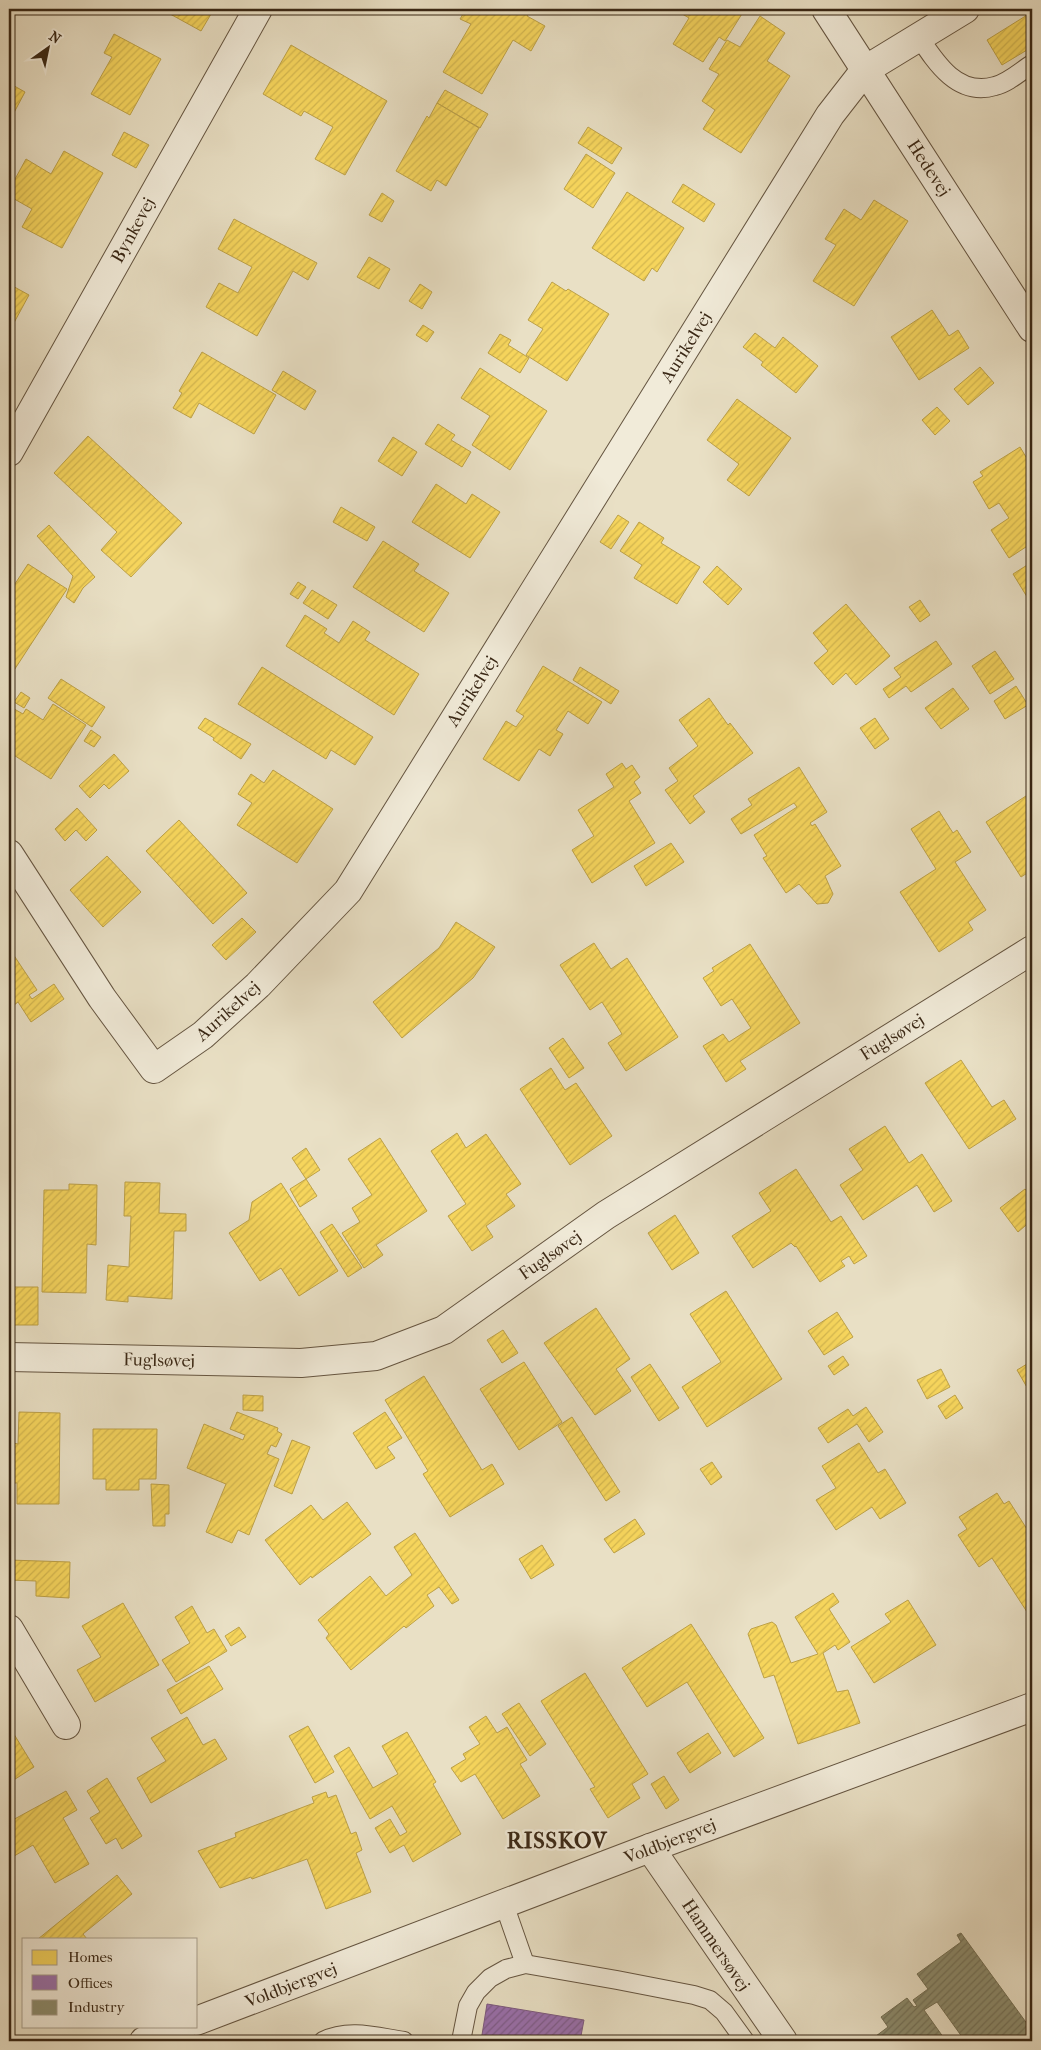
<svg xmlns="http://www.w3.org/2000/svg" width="1041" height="2050" font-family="'IM FELL French Canon',serif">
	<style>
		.homes { fill: url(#homes-hatch); stroke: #bda147 }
		.offices { fill: url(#offices-hatch); stroke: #7c5a7e }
		.industry { fill: url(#industry-hatch); stroke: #736e53 }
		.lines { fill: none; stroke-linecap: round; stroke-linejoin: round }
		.service-casing { stroke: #655541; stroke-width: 20 }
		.minor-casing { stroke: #655541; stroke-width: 30 }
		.service { stroke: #f1ebd9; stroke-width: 18 }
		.minor { stroke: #f1ebd9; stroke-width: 28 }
		.labels { text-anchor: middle; stroke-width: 5; stroke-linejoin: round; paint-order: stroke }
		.street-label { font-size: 18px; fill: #392715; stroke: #f1ebd9 }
		.district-label { font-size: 22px; font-weight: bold; letter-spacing: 1px; fill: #392715; stroke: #f1ebd9 }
	</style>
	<defs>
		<pattern id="homes-hatch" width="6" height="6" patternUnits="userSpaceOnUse" patternTransform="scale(1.25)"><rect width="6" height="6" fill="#f6d55c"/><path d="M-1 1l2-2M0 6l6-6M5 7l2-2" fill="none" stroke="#d4b74f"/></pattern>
		<pattern id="offices-hatch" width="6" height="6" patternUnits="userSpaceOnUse" patternTransform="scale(1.25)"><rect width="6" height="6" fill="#9970ab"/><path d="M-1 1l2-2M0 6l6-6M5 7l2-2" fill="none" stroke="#7e5c8a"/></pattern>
		<pattern id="industry-hatch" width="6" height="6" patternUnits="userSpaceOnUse" patternTransform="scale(1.25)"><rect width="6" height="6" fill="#8c8c6e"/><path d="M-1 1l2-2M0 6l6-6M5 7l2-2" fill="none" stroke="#737259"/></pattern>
	</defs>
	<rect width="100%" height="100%" fill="#e9e0c5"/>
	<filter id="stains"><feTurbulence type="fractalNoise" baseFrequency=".004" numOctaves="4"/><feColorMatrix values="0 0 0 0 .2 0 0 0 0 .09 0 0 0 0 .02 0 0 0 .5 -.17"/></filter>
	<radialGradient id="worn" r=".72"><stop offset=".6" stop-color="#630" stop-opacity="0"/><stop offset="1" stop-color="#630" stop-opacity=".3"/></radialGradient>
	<g class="homes">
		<path d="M161,9H214L201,31Z"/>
		<path d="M466,9H531L527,16L545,26L531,51L513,40L482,94L443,72L471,24L460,19Z"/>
		<path d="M674,9H745L725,41L719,37L703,62L673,44L689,18Z"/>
		<path d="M1032,12V47L1002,65L987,40Z"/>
		<path d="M760,16L785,33L767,61L790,76L741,153L703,129L715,110L702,101L719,74L709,69L727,40L740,47Z"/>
		<path d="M114,34L161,59L130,115L91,94L112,57L104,53Z"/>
		<path d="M291,45L387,101L345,175L315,159L333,127L304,111L301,116L263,94Z"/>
		<path d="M9,83L25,92L9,122Z"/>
		<path d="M445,90L488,114L480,128L437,103Z"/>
		<path d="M437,103L479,128L446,186L437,180L431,191L396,171L427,116L429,118Z"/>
		<path d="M588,127L622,148L612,164L578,143Z"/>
		<path d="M124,132L149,145L136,168L112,155Z"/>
		<path d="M64,151L103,173L62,248L22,227L32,209L9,196V190L26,159L51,174Z"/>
		<path d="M586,154L615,173L593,208L564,189Z"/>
		<path d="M683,184L715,204L704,222L672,202Z"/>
		<path d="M627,192L684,228L657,272L652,268L644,281L592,248Z"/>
		<path d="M382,193L394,201L382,222L369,215Z"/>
		<path d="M874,200L908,221L854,306L813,281L836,245L825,239L844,209L861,220Z"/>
		<path d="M234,219L317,263L308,280L293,271L257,336L206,307L219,283L238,293L252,267L218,249Z"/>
		<path d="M369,257L390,269L379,289L357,277Z"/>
		<path d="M552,282L566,291L568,289L609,314L567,381L526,355L543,329L528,320Z"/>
		<path d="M9,284L29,295L9,332Z"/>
		<path d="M420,284L432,292L422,309L409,301Z"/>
		<path d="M932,310L949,336L958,330L969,348L919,380L891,337Z"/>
		<path d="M423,325L434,332L427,342L416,335Z"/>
		<path d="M755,333L775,348L783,337L818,366L796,393L761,365L763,362L743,347Z"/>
		<path d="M500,334L511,340L508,345L529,358L520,373L488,353Z"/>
		<path d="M202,352L276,395L254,434L199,403L191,418L173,408L182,393L179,391Z"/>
		<path d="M980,367L994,383L968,405L954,389Z"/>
		<path d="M480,368L547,411L510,470L472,445L490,416L461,398Z"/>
		<path d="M283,371L316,391L305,410L272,390Z"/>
		<path d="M737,399L791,438L749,496L727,480L739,464L707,440Z"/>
		<path d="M937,407L950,421L935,435L922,420Z"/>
		<path d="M438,424L455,435L451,440L471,452L462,467L425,444Z"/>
		<path d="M88,436L182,523L131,577L101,550L117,532L54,473Z"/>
		<path d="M393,437L417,452L402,476L378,461Z"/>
		<path d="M1020,447L1032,467V543L1009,558L991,530L1009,518L999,503L989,509L973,482L983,476L980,472Z"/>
		<path d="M436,484L466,504L472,494L500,512L470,558L412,522Z"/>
		<path d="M341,507L375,527L367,541L333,522Z"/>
		<path d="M618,515L629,522L611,549L600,542Z"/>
		<path d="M639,522L664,538L661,543L700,567L677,604L634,578L642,565L620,551Z"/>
		<path d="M49,525L95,577L83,588L74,603L66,597L73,576L37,536Z"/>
		<path d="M383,541L419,564L414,571L449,593L424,632L353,587Z"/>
		<path d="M1032,562V605L1013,574Z"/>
		<path d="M28,564L67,589L9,678V593Z"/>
		<path d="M717,566L742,589L728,605L703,582Z"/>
		<path d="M298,582L306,587L298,599L290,594Z"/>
		<path d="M312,590L337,605L328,619L303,603Z"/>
		<path d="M920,600L930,615L920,622L909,607Z"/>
		<path d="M846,604L890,656L856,685L846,673L833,685L814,663L828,651L813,633Z"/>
		<path d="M305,615L327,629L324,633L339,643L353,621L370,632L365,640L419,674L394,715L286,646Z"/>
		<path d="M936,641L952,664L911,692L906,686L889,698L883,689L901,677L894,668Z"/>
		<path d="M995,651L1014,679L990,694L972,666Z"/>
		<path d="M543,666L602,702L588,724L568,711L556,730L563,734L550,756L539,749L519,781L483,759L506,721L516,727L524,716L516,711Z"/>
		<path d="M262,667L373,737L355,765L331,750L326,759L238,704Z"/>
		<path d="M580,667L619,691L611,704L573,680Z"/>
		<path d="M61,679L105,707L92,727L48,698Z"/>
		<path d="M1016,686L1028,705L1005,719L994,701Z"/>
		<path d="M953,688L969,709L941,729L925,708Z"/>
		<path d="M21,692L30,698L24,708L14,702Z"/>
		<path d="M709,698L728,725L730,723L753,753L693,796L705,812L690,824L665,790L678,781L669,768L698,746L679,720Z"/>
		<path d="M53,704L86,725L51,779L9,752V706L23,714L26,709L43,720Z"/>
		<path d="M205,718L251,744L241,759L213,740L214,738L198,728Z"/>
		<path d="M875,718L889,739L875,749L860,728Z"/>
		<path d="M91,730L101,737L94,747L84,741Z"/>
		<path d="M114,754L129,771L109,789L104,784L90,798L79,786Z"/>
		<path d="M622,763L626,769L632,765L640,777L634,782L641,793L629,801L655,843L592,883L572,850L594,836L578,810L614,787L606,774Z"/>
		<path d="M799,767L827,812L810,823L812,826L815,824L841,866L825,876L833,894L828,903L817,904L799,884L786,893L763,858L767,856L754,835L797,807L794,803L741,834L731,819L752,805L748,799Z"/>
		<path d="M273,770L333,809L297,863L237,825L252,803L238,794L251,774L264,783Z"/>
		<path d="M1029,794L1032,799V870L1021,877L986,822Z"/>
		<path d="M77,808L97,830L86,841L76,830L65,841L55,829Z"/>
		<path d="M939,811L953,833L957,830L971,852L955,862L986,910L968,922L973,930L939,952L900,892L936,869L911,829Z"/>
		<path d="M179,820L247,893L213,924L146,851Z"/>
		<path d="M671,843L684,862L646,886L634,866Z"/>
		<path d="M107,856L141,892L103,927L70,890Z"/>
		<path d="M242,918L256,932L226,960L212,945Z"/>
		<path d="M456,922L495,947L473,978L402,1038L373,1002L439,948Z"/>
		<path d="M594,943L611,969L627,958L678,1037L626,1071L608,1043L622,1034L602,1002L590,1010L560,965Z"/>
		<path d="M750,944L800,1023L740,1061L746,1069L726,1082L703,1046L723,1034L729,1042L751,1028L732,999L721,1006L703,978L714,971L712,968Z"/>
		<path d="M11,951L37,990L29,995L32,999L54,984L64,999L31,1022L18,1002L9,1009V952Z"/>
		<path d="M563,1038L584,1068L569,1078L549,1048Z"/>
		<path d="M961,1060L992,1107L1004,1100L1016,1119L969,1149L925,1083Z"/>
		<path d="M551,1068L565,1090L576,1083L612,1136L570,1165L520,1089Z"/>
		<path d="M885,1126L909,1163L922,1154L952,1201L934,1212L917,1185L863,1220L840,1185L863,1170L849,1149Z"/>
		<path d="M457,1133L466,1148L486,1134L521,1184L506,1194L515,1206L486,1226L493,1237L472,1251L448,1216L466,1204L431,1151Z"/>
		<path d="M380,1138L427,1211L376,1245L383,1255L364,1268L342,1233L360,1222L352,1208L372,1195L348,1159Z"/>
		<path d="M306,1148L320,1170L306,1179L292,1158Z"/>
		<path d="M796,1169L831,1222L841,1216L867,1256L854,1264L849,1256L841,1261L845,1266L820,1282L796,1246L795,1247L791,1243L753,1268L732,1236L771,1211L759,1193Z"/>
		<path d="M306,1179L317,1196L300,1207L290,1189Z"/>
		<path d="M125,1182L160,1183L159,1213L186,1214V1231H174L172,1299L128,1296V1302L106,1300L108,1265L129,1267L131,1216H124Z"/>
		<path d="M281,1183L338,1271L299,1296L281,1268L260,1281L229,1233L249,1220L252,1202Z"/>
		<path d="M69,1184L97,1185L96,1245L87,1244L86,1293L42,1292L44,1190H69Z"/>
		<path d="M1025,1189L1032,1197V1220L1018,1232L1000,1208Z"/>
		<path d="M675,1215L699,1253L672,1270L648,1233Z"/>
		<path d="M332,1224L362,1268L348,1277L320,1232Z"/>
		<path d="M10,1287H38V1325H9Z"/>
		<path d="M726,1291L782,1379L707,1427L682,1387L721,1362L690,1314Z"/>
		<path d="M596,1308L630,1359L616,1369L631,1391L595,1415L544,1343Z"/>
		<path d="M837,1312L853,1337L824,1355L808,1331Z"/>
		<path d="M503,1330L518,1353L502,1363L487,1340Z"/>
		<path d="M843,1356L849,1365L834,1375L828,1366Z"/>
		<path d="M1032,1361V1396L1017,1370Z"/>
		<path d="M524,1362L562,1422L519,1450L480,1389Z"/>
		<path d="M650,1364L679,1408L659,1421L631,1377Z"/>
		<path d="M941,1369L950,1387L927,1399L917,1380Z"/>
		<path d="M424,1376L482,1470L492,1464L504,1484L450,1517L423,1474L428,1471L385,1400Z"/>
		<path d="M243,1395L263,1396V1411L243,1410Z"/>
		<path d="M955,1395L963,1408L946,1419L938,1406Z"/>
		<path d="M866,1407L883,1432L869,1442L857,1424L828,1443L818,1428L848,1409L853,1416Z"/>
		<path d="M19,1412L60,1413L59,1504H17V1483H12L13,1443L18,1444Z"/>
		<path d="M237,1412L278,1428L277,1431L282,1434L276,1447L271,1445L267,1454L279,1459L249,1535L238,1530L232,1543L206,1532L226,1484L187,1468L204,1424L243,1440L245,1435L230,1429Z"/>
		<path d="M385,1412L402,1438L387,1447L395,1458L376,1469L353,1433Z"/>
		<path d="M572,1417L620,1492L606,1501L558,1426Z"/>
		<path d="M93,1429H157L156,1479H139V1490H106V1479H93Z"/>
		<path d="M292,1440L310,1447L292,1494L274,1486Z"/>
		<path d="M859,1443L878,1473L885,1469L906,1503L880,1519L872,1507L836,1530L816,1500L836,1488L822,1466Z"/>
		<path d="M712,1462L722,1477L711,1485L700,1469Z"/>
		<path d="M151,1484L169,1485V1514H165V1526H153Z"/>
		<path d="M997,1493L1004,1504L1009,1501L1032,1537V1613L1029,1615L992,1558L979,1567L958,1535L967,1529L959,1517Z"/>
		<path d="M347,1502L371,1534L312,1578L311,1576L300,1585L265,1540L311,1505L323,1520Z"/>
		<path d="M635,1519L645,1534L614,1553L604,1539Z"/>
		<path d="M415,1533L459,1600L452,1604L439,1587L427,1595L434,1606L406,1628L404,1626L351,1670L326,1638L329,1634L318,1620L370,1576L386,1596L412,1575L394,1547Z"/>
		<path d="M542,1545L554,1565L531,1579L519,1559Z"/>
		<path d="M9,1560L70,1562L69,1598L36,1596V1581L9,1580Z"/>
		<path d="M833,1593L839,1602L829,1609L850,1642L838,1650L835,1645L823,1653L837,1692L848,1690L860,1723L798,1744L774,1675L764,1678L748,1634L751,1629L772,1622L776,1625L791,1663L818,1654L795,1617Z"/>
		<path d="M908,1600L936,1645L874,1683L851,1647L891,1622L885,1614Z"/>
		<path d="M123,1603L159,1665L95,1702L77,1670L101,1657L82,1626Z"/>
		<path d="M192,1606L207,1633L214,1629L227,1651L176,1682L162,1660L190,1643L175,1617Z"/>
		<path d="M691,1624L764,1738L734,1757L687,1682L647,1707L622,1668Z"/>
		<path d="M239,1627L246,1637L231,1646L225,1636Z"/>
		<path d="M209,1666L223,1689L181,1714L167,1690Z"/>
		<path d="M585,1673L648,1774L632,1784L640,1798L608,1818L590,1789L595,1787L541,1701Z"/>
		<path d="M519,1703L546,1744L530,1756L502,1714Z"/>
		<path d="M486,1716L497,1733L507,1727L527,1760L520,1764L540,1796L503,1819L475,1774L461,1782L451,1768L466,1759L463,1754L480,1744L469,1727Z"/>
		<path d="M187,1717L203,1745L215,1739L227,1759L151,1803L137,1778L166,1761L151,1738Z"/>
		<path d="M9,1726L34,1767L9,1783Z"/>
		<path d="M308,1726L334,1772L315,1783L289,1736Z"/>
		<path d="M407,1732L436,1782L433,1784L461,1834L413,1862L404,1845L390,1853L375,1828L390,1819L400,1836L407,1832L392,1806L370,1819L334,1756L349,1747L373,1788L398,1774L382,1746Z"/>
		<path d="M708,1733L721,1753L690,1773L677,1753Z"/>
		<path d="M664,1776L679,1800L666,1809L651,1784Z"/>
		<path d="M107,1778L142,1836L122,1849L116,1838L106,1844L90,1818L100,1812L87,1791Z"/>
		<path d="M66,1791L77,1810L63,1818L89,1864L55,1883L33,1845L9,1859V1822Z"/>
		<path d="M326,1792L328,1798L336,1795L351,1834L356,1832L362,1850L356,1853L371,1892L326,1909L307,1859L252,1879L251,1877L220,1888L198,1851L236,1837L235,1833L314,1803L312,1797Z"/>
		<path d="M117,1875L132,1894L83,1934L87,1939H38Z"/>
	</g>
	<path class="offices" d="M487,2004L584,2020L580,2041H481Z"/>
	<path class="industry" d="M961,1933L1028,2025L1032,2022V2041H965L937,2002L924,2010L946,2041H880L876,2036L888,2027L881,2017L907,1998L914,2007L917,2006L913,2000L928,1989L917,1974L961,1942L957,1935Z"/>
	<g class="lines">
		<g class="service-casing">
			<g id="service">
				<path d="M919,37C936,63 958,97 995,86C1008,83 1021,71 1032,64"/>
				<path d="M504,1904L525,1964"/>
				<path d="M323,2041C349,2028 377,2037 404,2041"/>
				<path d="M461,2041L468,2006L476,1992L490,1978L506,1969L525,1964L617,1980L694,1995L710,2000L724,2012L745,2041"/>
			</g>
		</g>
		<g class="minor-casing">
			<g id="minor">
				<path d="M826,9L1032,328"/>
				<path d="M9,452L258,9"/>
				<path d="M9,854L102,998L154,1069L203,1035L258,985L348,891L830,115L865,70L965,9"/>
				<path d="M9,1357L301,1363L376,1356L444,1330L606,1215L1032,950"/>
				<path d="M9,1629L66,1725"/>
				<path d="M650,1848L783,2041"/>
				<path d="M196,2021L650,1848L1032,1707"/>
				<path d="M144,2041L183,2026"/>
			</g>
		</g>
		<use href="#service" class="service"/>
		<use href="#minor" class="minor"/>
	</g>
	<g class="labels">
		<g class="street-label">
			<text transform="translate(929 168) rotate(57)" y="6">Hedevej</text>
			<text transform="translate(133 230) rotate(-61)" y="6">Bynkevej</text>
			<text transform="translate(686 347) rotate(-58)" y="6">Aurikelvej</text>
			<text transform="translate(472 691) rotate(-58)" y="6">Aurikelvej</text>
			<text transform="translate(228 1011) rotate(-42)" y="6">Aurikelvej</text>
			<text transform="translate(892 1037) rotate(-32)" y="6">Fuglsøvej</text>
			<text transform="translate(550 1255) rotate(-35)" y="6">Fuglsøvej</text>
			<text transform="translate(159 1360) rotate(1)" y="6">Fuglsøvej</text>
			<text transform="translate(670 1841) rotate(-21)" y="6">Voldbjergvej</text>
			<text transform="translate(716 1945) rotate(56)" y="6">Hammersøvej</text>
			<text transform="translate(291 1985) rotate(-21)" y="6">Voldbjergvej</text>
		</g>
		<g class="district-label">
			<text x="557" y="1848">RISSKOV</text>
		</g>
	</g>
	<rect width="1041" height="2050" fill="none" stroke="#e9e0c5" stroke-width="30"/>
	<rect x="10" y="10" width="1021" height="2030" fill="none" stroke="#392715" stroke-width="2.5"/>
	<rect x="15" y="15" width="1011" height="2020" fill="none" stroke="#392715"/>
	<rect x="22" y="1938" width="175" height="90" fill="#f1ebd9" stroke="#a79d8b"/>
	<rect x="32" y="1950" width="25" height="15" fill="#f6d55c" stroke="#a79d8b"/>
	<text x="68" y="1962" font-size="15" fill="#392715">Homes</text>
	<rect x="32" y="1975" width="25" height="15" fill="#9970ab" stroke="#a79d8b"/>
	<text x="68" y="1988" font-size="15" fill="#392715">Offices</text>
	<rect x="32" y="2000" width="25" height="15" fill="#8c8c6e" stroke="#a79d8b"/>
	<text x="68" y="2012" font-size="15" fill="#392715">Industry</text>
	<g transform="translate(48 48) rotate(33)" stroke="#f1ebd9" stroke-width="4" paint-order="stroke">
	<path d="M0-4L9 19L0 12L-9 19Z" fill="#392715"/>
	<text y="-8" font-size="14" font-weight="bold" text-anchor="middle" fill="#392715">N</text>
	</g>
	<rect width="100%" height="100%" filter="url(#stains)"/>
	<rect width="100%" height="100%" fill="url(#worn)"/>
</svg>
